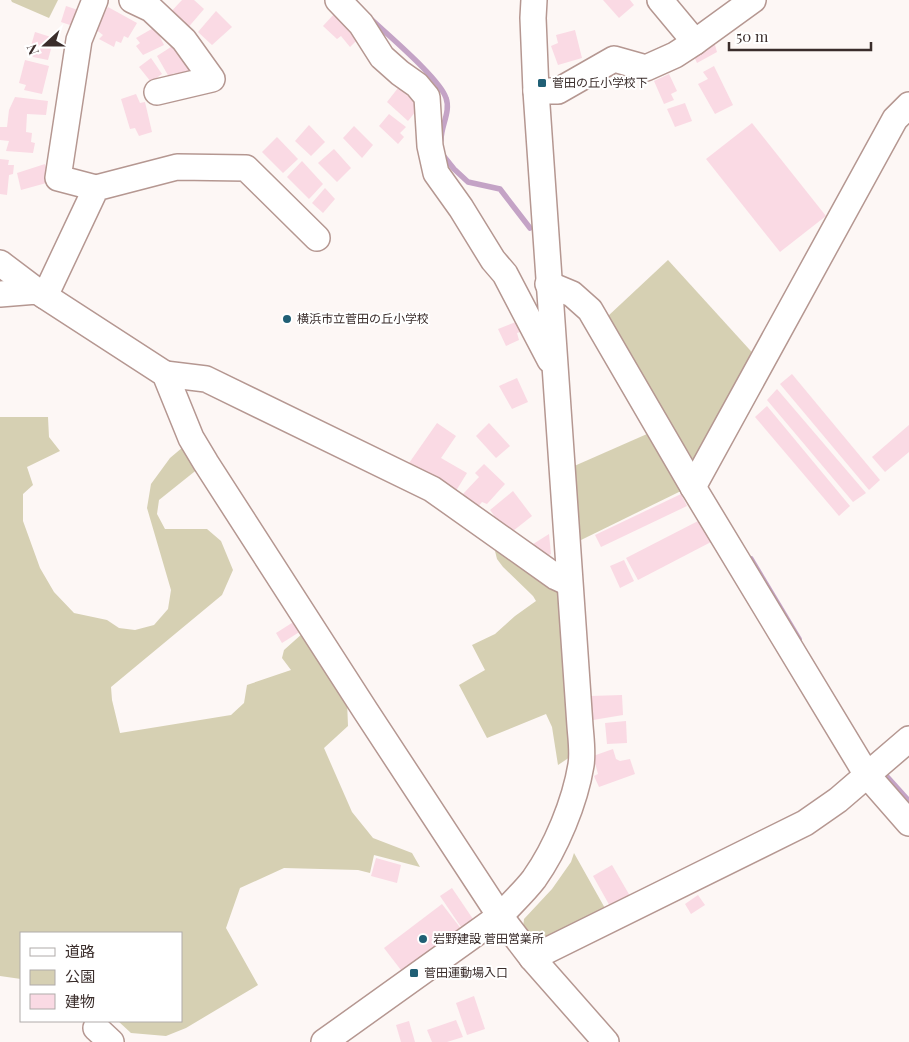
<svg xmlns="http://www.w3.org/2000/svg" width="909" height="1042" font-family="'Playfair Display','Noto Sans JP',serif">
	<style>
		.green { fill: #d6d0b3 }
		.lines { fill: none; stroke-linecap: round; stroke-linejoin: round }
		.stream { stroke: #c4a3c6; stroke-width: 5.5 }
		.building { fill: #fadae4 }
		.minor-casing { stroke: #b59791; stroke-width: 28 }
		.minor { stroke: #fff; stroke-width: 25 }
		.poi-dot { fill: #205f75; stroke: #fff; stroke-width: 2 }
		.labels { text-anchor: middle; stroke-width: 4; stroke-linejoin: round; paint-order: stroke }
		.poi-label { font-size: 12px; fill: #3a2d2b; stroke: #fff; text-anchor: start }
	</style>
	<rect width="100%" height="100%" fill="#fdf7f5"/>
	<g class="green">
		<path d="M11,0H58L49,18L12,2Z"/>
		<path d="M668,260L759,360L698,468L607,317Z"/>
		<path d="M0,417H48L49,437L60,451L27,467L33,485L23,494V521L40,568L54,592L74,613L107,620L119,628L135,630L154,625L168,609L171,590L147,508L151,484L170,458L183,447L199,468L159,500L157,514L165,529H207L221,541L233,570L222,595L111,687L112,700L120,733L231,715L244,703L247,685L291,670L282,658L284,650L303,633L347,701L348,726L324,748L352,812L373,838L412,853L420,867L374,855L370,873L358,870L284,868L240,888L226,928L258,985L186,1028L166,1036L131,1033L118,1021H181V933H21V979L0,976Z"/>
		<path d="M647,434L683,490L579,541L572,467Z"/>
		<path d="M493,543L560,590L570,757L558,765L552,727L546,714L487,738L459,685L485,670L472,645L495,634L515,616L536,601L533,596L503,567L497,559Z"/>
		<path d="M574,853L611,919L543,951L523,927L524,919L552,889L571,862Z"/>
	</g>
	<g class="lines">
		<g class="stream">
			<path d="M372,20C389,36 440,79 446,98C451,111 441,126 441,140"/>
			<path d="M442,154L454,169L468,182L500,189L530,228"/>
			<path d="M751,559L799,639"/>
			<path d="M882,771L909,801"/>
		</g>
	</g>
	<g class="building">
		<path d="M182,0H194L204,9L186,30L168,15Z"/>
		<path d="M603,0H630L634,5L619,18Z"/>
		<path d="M66,6L81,11L76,27L61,22Z"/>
		<path d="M108,7L137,23L128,38L124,36L121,43L116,41L114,47L99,39L103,35L95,29Z"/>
		<path d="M216,11L232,27L212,45L198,32Z"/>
		<path d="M336,12L360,37L350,47L341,36L337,39L323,26Z"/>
		<path d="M155,27L164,45L143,55L136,46L140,43L136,38Z"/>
		<path d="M575,30L582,58L558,65L551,46L558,43L556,35Z"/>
		<path d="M35,32L54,38L48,60L28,56Z"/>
		<path d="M713,38L717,52L697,63L691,50Z"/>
		<path d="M174,45L191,71L182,78L174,73L169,77L157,56Z"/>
		<path d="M151,58L162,74L151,82L139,67Z"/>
		<path d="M25,60L49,66L42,94L24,90L26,85L19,83Z"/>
		<path d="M714,66L733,105L715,114L698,84L708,79L703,72Z"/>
		<path d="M669,74L677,91L671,94L674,100L664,104L654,81Z"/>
		<path d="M398,88L420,106L408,121L387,102Z"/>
		<path d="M136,94L140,103L145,102L152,132L139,136L135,128L130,129L121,99Z"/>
		<path d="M15,97L48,101L46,115L27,114L26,132L32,133L31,142L35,143L33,153L6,151L9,141L0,140V127H7L9,110Z"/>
		<path d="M685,103L692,121L675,127L667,109Z"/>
		<path d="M389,114L406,127L400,133L404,137L398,144L379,126Z"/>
		<path d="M752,123L826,216L780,252L706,159Z"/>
		<path d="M309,125L325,142L311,156L295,141Z"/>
		<path d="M354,126L373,145L362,158L343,138Z"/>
		<path d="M277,137L298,159L283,173L262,152Z"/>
		<path d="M334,149L351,168L337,182L318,163Z"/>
		<path d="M0,159L9,160L8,165H14L13,174L9,175L7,195L0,194Z"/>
		<path d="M302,161L323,184L309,199L287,177Z"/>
		<path d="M45,164L50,182L21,190L17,173Z"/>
		<path d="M325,188L335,199L323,213L312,203Z"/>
		<path d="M521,320L526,330L517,333L519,340L506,346L498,329Z"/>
		<path d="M792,374L880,480L869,490L780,384Z"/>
		<path d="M517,378L528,402L512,409L499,386Z"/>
		<path d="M777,389L866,493L853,502L767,400Z"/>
		<path d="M767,406L850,506L839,516L755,417Z"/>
		<path d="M437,423L456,436L441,458L467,473L454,494L407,466Z"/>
		<path d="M489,423L510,446L496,458L476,436Z"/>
		<path d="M909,425V452L885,472L872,457Z"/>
		<path d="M484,464L505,484L487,504L482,502L477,508L463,494L479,477L475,473Z"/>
		<path d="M513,491L532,516L508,535L490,510Z"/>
		<path d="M681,494L687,506L601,547L595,535Z"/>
		<path d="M700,520L711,542L638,580L626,558Z"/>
		<path d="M549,534L551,554L542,559L530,546Z"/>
		<path d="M624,560L634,581L620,588L610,566Z"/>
		<path d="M295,621L301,631L282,643L276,633Z"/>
		<path d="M622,695L623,715L593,720L590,696Z"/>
		<path d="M626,721L627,743L607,744L605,723Z"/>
		<path d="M613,749L616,759L620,761L630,759L635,774L599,787L594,776L598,774L593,756Z"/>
		<path d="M376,858L401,865L397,883L371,876Z"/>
		<path d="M612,865L630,896L611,908L593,876Z"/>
		<path d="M452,888L475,922L463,930L440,896Z"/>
		<path d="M698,895L705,905L691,914L685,904Z"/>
		<path d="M442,904L462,930L404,974L384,948Z"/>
		<path d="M474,996L485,1029L467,1035L456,1003Z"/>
		<path d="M456,1020L463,1037L447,1042H432L427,1030Z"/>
		<path d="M409,1021L415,1042H401L396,1025Z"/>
	</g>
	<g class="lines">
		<g class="minor-casing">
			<g id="minor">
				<path d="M95,0L79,40L58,178L96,188"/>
				<path d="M132,0L151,9L184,40L212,79L157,92"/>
				<path d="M338,0L361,24L382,57L400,73L417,85L427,97L430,146L436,173L461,208L493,260L505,274L550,360"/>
				<path d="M660,0L695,42"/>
				<path d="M536,91H558L614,59L646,68L675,55L695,42L753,0"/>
				<path d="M0,263L37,291"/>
				<path d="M548,284L572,294L590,310L693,487L867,775L909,823"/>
				<path d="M0,294L37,291L165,374L191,438L206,463L365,710L500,916L532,958L606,1042"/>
				<path d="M45,296L96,188L177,167L246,168L317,238"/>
				<path d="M165,374L206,379L432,489L556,577L569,583"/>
				<path d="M693,487L895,119L909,105"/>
				<path d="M532,958L805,823L838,800L909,739"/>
				<path d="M96,1028L111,1042"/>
				<path d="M324,1042L500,916C511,904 524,892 534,879C556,848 575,802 581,765C583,753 581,739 580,726L536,91L533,18L534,0"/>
			</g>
		</g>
		<use href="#minor" class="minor"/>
	</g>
	<g class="poi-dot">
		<rect x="537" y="78" width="10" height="10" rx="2.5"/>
		<circle cx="287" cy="319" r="5"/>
		<circle cx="423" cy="939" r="5"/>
		<rect x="409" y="968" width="10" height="10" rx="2.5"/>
	</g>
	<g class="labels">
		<g class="poi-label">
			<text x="552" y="87">菅田の丘小学校下</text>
			<text x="297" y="323">横浜市立菅田の丘小学校</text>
			<text x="433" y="943">岩野建設 菅田営業所</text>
			<text x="424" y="977">菅田運動場入口</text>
		</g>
	</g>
	<rect x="20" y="932" width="162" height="90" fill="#ffffff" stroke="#b0abaa"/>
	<rect x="30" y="948" width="25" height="8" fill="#ffffff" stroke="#b0abaa"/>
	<text x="65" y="957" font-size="15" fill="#3a2d2b">道路</text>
	<rect x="30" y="970" width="25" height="15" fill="#d6d0b3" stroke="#b0abaa"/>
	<text x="65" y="982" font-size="15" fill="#3a2d2b">公園</text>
	<rect x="30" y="994" width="25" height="15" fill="#fadae4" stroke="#b0abaa"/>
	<text x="65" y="1007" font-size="15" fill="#3a2d2b">建物</text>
	<g transform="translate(45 45) rotate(249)" stroke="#ffffff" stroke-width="4" paint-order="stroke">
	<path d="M0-4L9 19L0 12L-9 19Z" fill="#3a2d2b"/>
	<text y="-8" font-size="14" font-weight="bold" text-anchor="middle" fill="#3a2d2b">N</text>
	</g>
	<path d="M729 42v8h142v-8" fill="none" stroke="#3a2d2b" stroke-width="2.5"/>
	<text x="736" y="42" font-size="15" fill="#3a2d2b" stroke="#ffffff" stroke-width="4" paint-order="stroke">50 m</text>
</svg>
